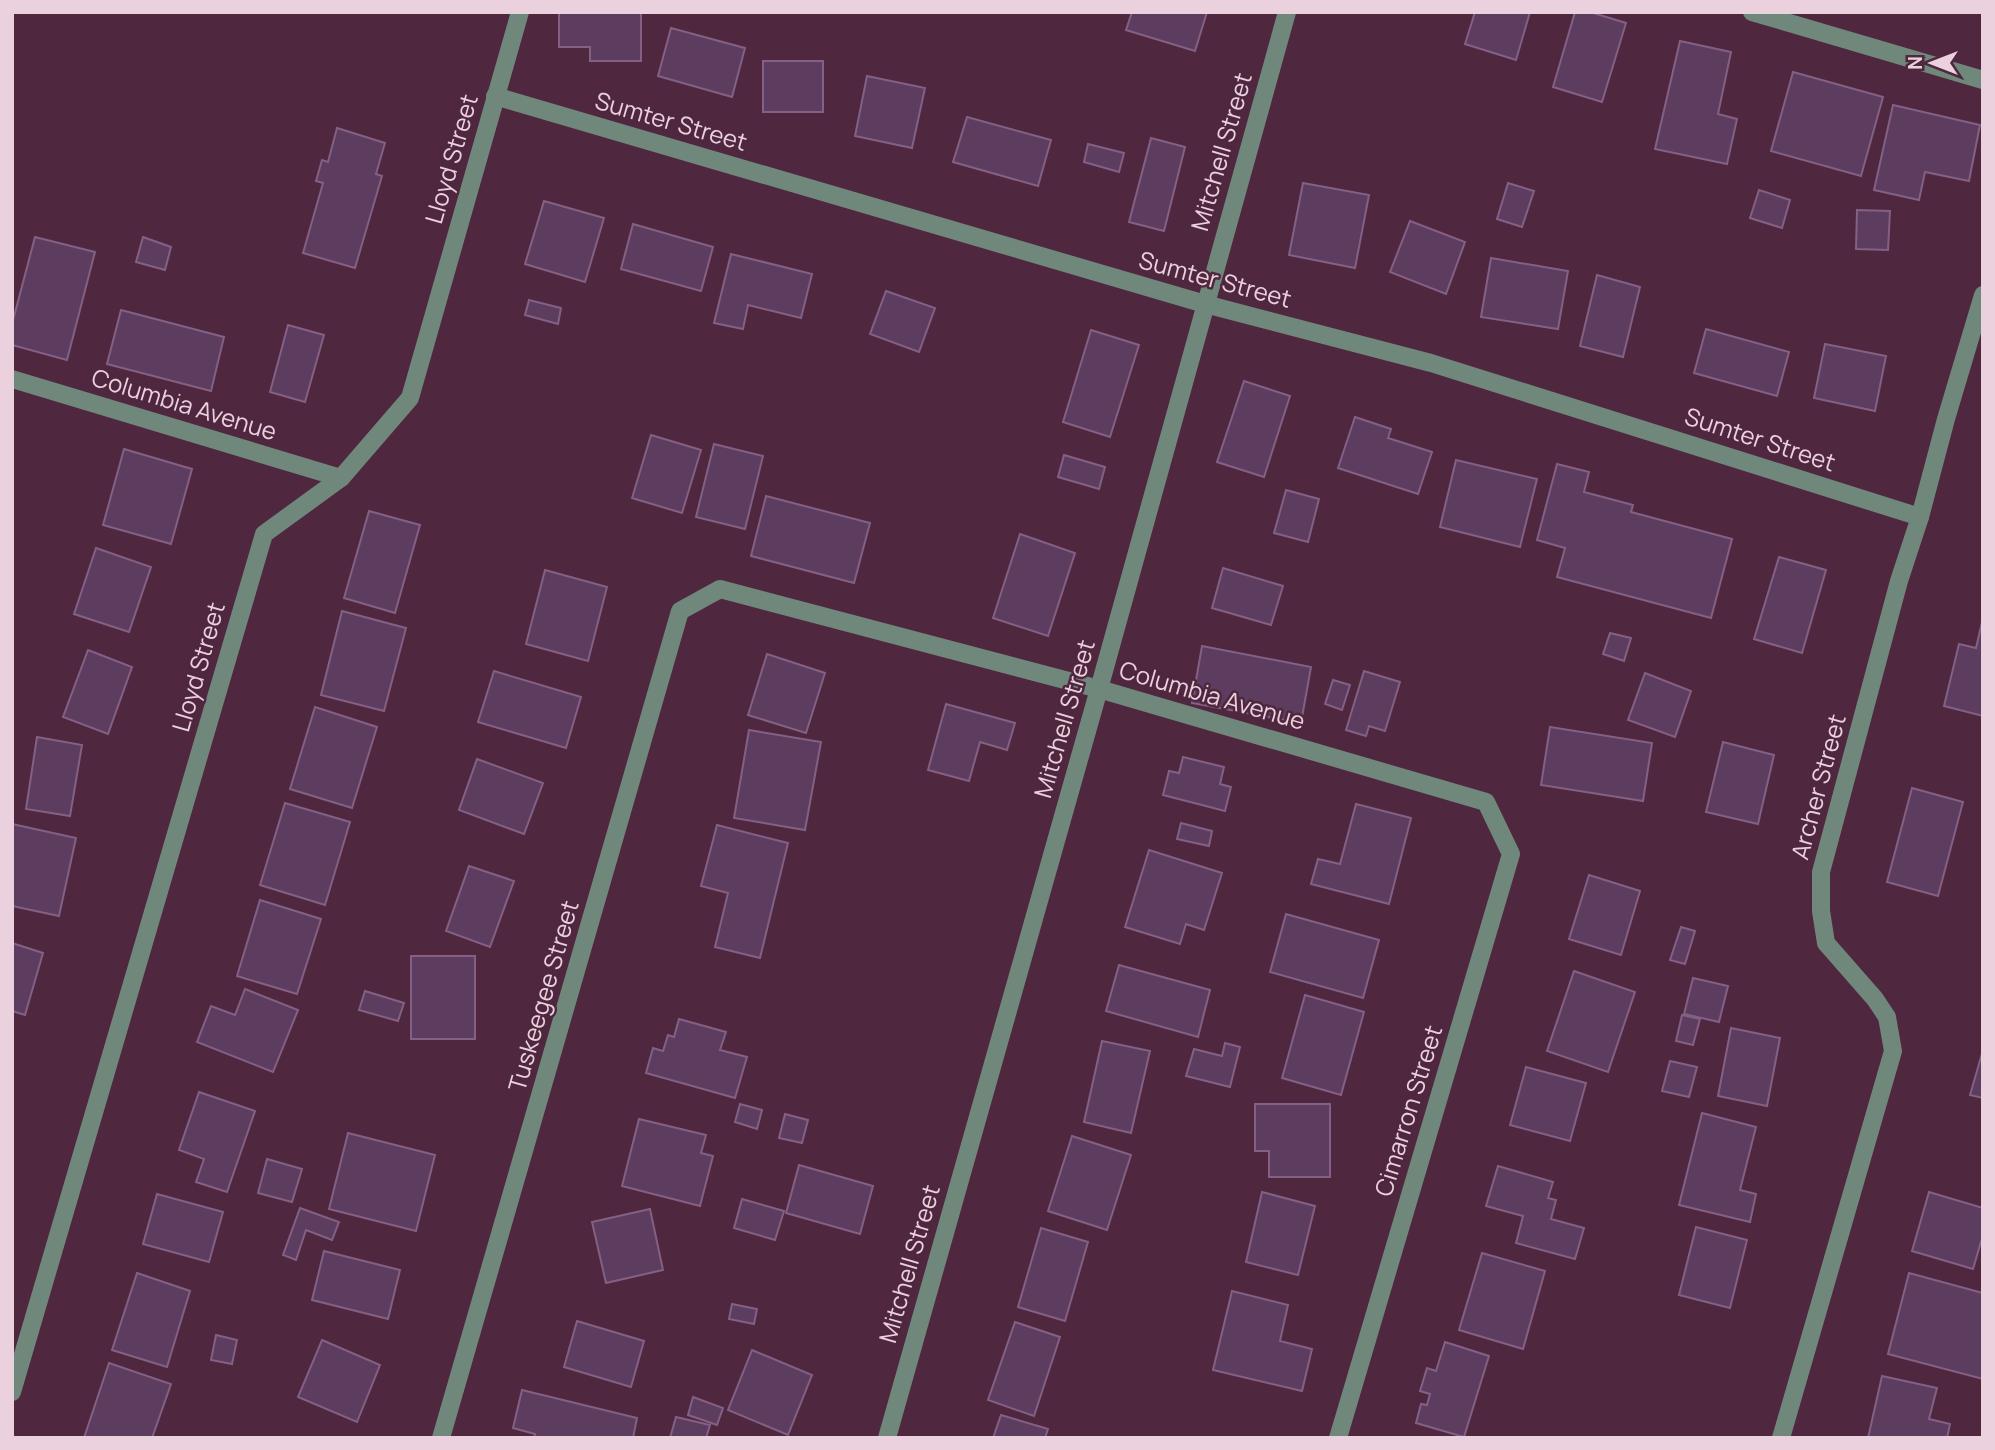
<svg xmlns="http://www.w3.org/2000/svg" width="1995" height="1450" font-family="Manrope,sans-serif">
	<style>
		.building { fill: #5d3d5f; stroke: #836084; stroke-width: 2 }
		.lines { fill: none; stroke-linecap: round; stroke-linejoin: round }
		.minor { stroke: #70877c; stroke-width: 18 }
		.labels { text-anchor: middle; stroke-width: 5; stroke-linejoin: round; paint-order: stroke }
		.street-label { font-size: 24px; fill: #ebd1de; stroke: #4f273e }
	</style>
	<rect width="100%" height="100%" fill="#4f273e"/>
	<g class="building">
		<path d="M559,12H641V61H590V47H559Z"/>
		<path d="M1132,12H1207L1195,51L1126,30Z"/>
		<path d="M1475,12H1530L1516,60L1465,44Z"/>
		<path d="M1575,12H1590L1626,23L1602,102L1553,87Z"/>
		<path d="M671,28L745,48L732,97L658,76Z"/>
		<path d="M1680,41L1731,52L1718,114L1737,119L1727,164L1655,149Z"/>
		<rect x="763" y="61" width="60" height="51"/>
		<path d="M1793,72L1883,97L1861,176L1771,151Z"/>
		<path d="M867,76L925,88L912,148L855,136Z"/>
		<path d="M1893,105L1980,125L1969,181L1925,172L1919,200L1874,190Z"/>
		<path d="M967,117L1051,140L1038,186L953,162Z"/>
		<path d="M337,128L385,143L376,174L382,176L355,268L303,253L323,183L316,181L322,160L328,162Z"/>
		<path d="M1151,138L1185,147L1164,231L1129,222Z"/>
		<path d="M1088,144L1124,153L1119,172L1084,162Z"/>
		<path d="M1303,183L1369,195L1355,268L1289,255Z"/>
		<path d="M1508,183L1534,191L1522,227L1497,219Z"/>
		<path d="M1759,190L1790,200L1782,228L1750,218Z"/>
		<path d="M544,201L604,218L585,282L525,264Z"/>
		<path d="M1857,210L1890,211L1888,250L1856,249Z"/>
		<path d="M1410,221L1465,242L1446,294L1390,272Z"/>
		<path d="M633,224L713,247L701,291L621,269Z"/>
		<path d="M35,237L95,252L67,360L12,345V324Z"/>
		<path d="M143,237L171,247L165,270L136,262Z"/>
		<path d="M731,254L812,274L801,318L748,305L743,329L714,323Z"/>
		<path d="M1491,258L1568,271L1558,329L1481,317Z"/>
		<path d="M1597,275L1640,287L1623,357L1580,346Z"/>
		<path d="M886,291L935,308L919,352L870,334Z"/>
		<path d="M529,300L561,308L558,324L525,315Z"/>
		<path d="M121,310L224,337L211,391L107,364Z"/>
		<path d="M288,325L324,335L305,402L270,392Z"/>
		<path d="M1706,329L1789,352L1777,396L1694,373Z"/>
		<path d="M1091,330L1139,345L1110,437L1063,422Z"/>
		<path d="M1825,344L1886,356L1875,411L1814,398Z"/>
		<path d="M1244,381L1290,396L1264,477L1217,462Z"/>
		<path d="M1355,417L1391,429L1388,438L1432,452L1418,494L1338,468Z"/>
		<path d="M651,435L701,450L682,513L632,498Z"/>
		<path d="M714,444L763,456L745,529L696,517Z"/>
		<path d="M124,449L192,469L171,544L103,525Z"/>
		<path d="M1064,455L1105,467L1099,489L1058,477Z"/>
		<path d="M1456,460L1537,479L1520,547L1440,527Z"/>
		<path d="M1557,464L1589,472L1584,492L1633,505L1631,512L1732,539L1711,618L1557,577L1565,548L1537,540Z"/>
		<path d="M1286,490L1319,499L1308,542L1274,533Z"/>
		<path d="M766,496L870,523L854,583L751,556Z"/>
		<path d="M369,511L420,525L395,613L344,598Z"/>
		<path d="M1020,534L1075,553L1048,636L993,618Z"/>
		<path d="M96,548L151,567L129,632L74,614Z"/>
		<path d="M1779,557L1826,570L1802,653L1754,639Z"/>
		<path d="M1223,568L1283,586L1271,625L1212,608Z"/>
		<path d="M545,570L607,587L588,661L526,644Z"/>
		<path d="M342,611L406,628L384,711L321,695Z"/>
		<path d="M1983,618V716L1944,706L1959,644L1976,648Z"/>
		<path d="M1610,633L1631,638L1624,661L1603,654Z"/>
		<path d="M1202,646L1311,667L1301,723L1192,703Z"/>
		<path d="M88,650L132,667L108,734L63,717Z"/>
		<path d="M767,654L825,673L806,733L748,715Z"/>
		<path d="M494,671L581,697L566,748L478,722Z"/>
		<path d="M1364,671L1400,682L1385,731L1369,726L1366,736L1346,730Z"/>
		<path d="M1645,673L1691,691L1675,737L1628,720Z"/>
		<path d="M1333,680L1350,685L1342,710L1325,704Z"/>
		<path d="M946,704L1015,723L1007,750L980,742L969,781L928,770Z"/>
		<path d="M315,707L377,727L352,808L290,789Z"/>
		<path d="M1550,727L1652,743L1643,801L1541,785Z"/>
		<path d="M749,730L821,742L805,830L734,818Z"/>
		<path d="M37,737L82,745L70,816L26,809Z"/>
		<path d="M1723,742L1774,755L1758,824L1706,812Z"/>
		<path d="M1183,757L1224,767L1220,784L1231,787L1225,811L1163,795L1169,771L1179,773Z"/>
		<path d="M477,759L543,783L524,834L459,810Z"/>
		<path d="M1912,788L1963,802L1938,896L1887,882Z"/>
		<path d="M285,803L350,822L325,905L260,885Z"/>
		<path d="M1356,804L1411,818L1389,904L1311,884L1318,859L1340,864Z"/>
		<path d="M1181,823L1212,831L1209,846L1177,839Z"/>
		<path d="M12,824L76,838L59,916L12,906Z"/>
		<path d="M717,825L788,843L760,958L715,947L728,893L701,886Z"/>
		<path d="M1149,850L1222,873L1204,930L1186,924L1180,944L1125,927Z"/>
		<path d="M469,866L514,881L490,947L446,931Z"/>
		<path d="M1589,875L1640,891L1621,955L1569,939Z"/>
		<path d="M260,900L321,919L297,994L237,976Z"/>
		<path d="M1286,914L1379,940L1363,998L1270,972Z"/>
		<path d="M1681,927L1695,931L1685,964L1670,960Z"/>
		<path d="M12,943L43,953L25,1015L12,1011Z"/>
		<rect x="411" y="956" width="64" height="83"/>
		<path d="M1119,965L1210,990L1198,1037L1106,1011Z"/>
		<path d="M1574,971L1635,992L1608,1072L1547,1051Z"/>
		<path d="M1693,978L1728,986L1719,1022L1684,1014Z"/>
		<path d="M245,989L298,1010L273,1072L197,1042L211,1006L235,1015Z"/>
		<path d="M365,991L404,1003L398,1021L359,1010Z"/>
		<path d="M1305,995L1364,1012L1341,1095L1282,1078Z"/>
		<path d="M1682,1015L1700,1019L1693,1045L1676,1041Z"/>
		<path d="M679,1019L726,1032L720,1050L747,1057L735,1098L646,1073L653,1048L663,1051L668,1035L674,1037Z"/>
		<path d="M1731,1028L1780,1038L1767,1106L1718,1096Z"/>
		<path d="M1102,1041L1150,1051L1131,1133L1084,1122Z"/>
		<path d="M1225,1043L1240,1047L1230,1087L1186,1076L1194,1049L1222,1056Z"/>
		<path d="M1983,1050V1098L1970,1095Z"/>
		<path d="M1670,1061L1697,1067L1689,1097L1662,1091Z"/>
		<path d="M1526,1067L1586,1083L1570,1141L1510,1125Z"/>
		<path d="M199,1092L255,1111L227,1192L196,1182L204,1159L179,1150Z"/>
		<path d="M740,1104L762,1110L757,1129L735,1122Z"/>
		<path d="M1255,1104H1330V1177H1269V1151H1255Z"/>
		<path d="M1702,1113L1756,1127L1740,1190L1756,1194L1750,1222L1679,1205Z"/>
		<path d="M785,1114L808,1120L802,1143L779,1138Z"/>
		<path d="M639,1119L706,1135L701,1153L713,1156L700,1206L622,1186Z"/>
		<path d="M348,1133L435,1155L416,1231L329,1209Z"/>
		<path d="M1072,1136L1131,1155L1107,1230L1048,1211Z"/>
		<path d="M267,1159L302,1169L292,1202L258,1193Z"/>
		<path d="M799,1165L873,1186L860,1234L786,1213Z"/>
		<path d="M1498,1166L1553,1182L1548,1198L1556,1200L1551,1219L1584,1228L1575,1259L1516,1243L1523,1216L1486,1206Z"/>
		<path d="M1262,1192L1315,1206L1298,1275L1246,1262Z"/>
		<path d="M1929,1192L1983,1208V1235L1973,1269L1912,1251Z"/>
		<path d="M157,1194L223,1212L209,1262L143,1244Z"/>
		<path d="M742,1199L784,1211L775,1240L734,1228Z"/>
		<path d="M300,1208L339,1222L332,1240L306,1230L296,1260L283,1255Z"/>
		<path d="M650,1209L663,1270L606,1283L592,1222Z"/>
		<path d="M1696,1227L1747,1240L1730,1308L1679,1295Z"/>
		<path d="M1041,1228L1088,1242L1065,1321L1018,1307Z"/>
		<path d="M324,1251L400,1270L388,1319L312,1300Z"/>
		<path d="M1482,1253L1545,1271L1523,1349L1459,1330Z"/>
		<path d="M137,1273L190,1291L167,1367L112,1350Z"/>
		<path d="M1909,1273L1983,1293V1379L1888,1354Z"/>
		<path d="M1232,1291L1288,1305L1280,1341L1312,1349L1302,1391L1213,1370Z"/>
		<path d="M732,1304L757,1309L754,1324L729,1319Z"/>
		<path d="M577,1321L644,1341L631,1387L564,1367Z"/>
		<path d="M1015,1322L1060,1337L1034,1416L988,1400Z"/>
		<path d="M216,1335L237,1340L232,1364L211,1360Z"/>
		<path d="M322,1340L380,1365L357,1422L298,1397Z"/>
		<path d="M1445,1342L1489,1356L1464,1437L1416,1423L1421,1404L1427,1405L1430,1394L1420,1391L1427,1368L1436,1371Z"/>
		<path d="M752,1350L812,1375L788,1435L728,1410Z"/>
		<path d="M109,1363L171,1384L152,1438H84Z"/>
		<path d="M1882,1376L1937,1388L1929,1419L1950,1424L1947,1438H1868Z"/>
		<path d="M522,1390L637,1418L633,1438H534L535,1434L513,1428Z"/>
		<path d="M693,1397L723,1408L717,1425L688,1415Z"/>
		<path d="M1001,1415L1048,1429L1045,1438H993Z"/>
		<path d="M676,1417L710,1425L706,1438H670Z"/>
	</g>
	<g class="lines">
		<g class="minor">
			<path d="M1752,12L1983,80"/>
			<path d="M495,96L1205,304L1431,363L1920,517"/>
			<path d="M12,379L341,478"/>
			<path d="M12,1392L264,534L341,478L410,398L520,12"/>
			<path d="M441,1438L680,611L720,589L1099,689L1486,802L1511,854L1338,1438"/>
			<path d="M887,1438L1099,689L1287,12"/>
			<path d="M1781,1438L1893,1051L1887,1017L1875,999L1826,943L1821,911V872L1899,581L1920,517L1946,419L1983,295"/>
		</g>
	</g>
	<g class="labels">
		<g class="street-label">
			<text transform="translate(671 122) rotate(16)" y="8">Sumter Street</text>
			<text transform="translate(1222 152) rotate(-74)" y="8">Mitchell Street</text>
			<text transform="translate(452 159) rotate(-74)" y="8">Lloyd Street</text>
			<text transform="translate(1215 280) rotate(15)" y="8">Sumter Street</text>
			<text transform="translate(184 405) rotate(17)" y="8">Columbia Avenue</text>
			<text transform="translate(1760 440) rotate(18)" y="8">Sumter Street</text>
			<text transform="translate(199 667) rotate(-74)" y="8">Lloyd Street</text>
			<text transform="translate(1212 696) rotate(16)" y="8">Columbia Avenue</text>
			<text transform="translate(1065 719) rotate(-74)" y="8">Mitchell Street</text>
			<text transform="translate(1819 787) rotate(-75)" y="8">Archer Street</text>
			<text transform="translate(544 996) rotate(-74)" y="8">Tuskeegee Street</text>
			<text transform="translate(1409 1111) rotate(-73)" y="8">Cimarron Street</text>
			<text transform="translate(910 1264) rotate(-74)" y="8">Mitchell Street</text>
		</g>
	</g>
	<rect width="1995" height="1450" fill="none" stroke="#ebd1de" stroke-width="28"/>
	<g transform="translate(1932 63) rotate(270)" stroke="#4f273e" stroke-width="5" paint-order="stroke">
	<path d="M0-5L12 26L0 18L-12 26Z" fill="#ebd1de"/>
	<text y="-10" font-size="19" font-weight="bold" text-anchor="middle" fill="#ebd1de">N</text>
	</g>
</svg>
